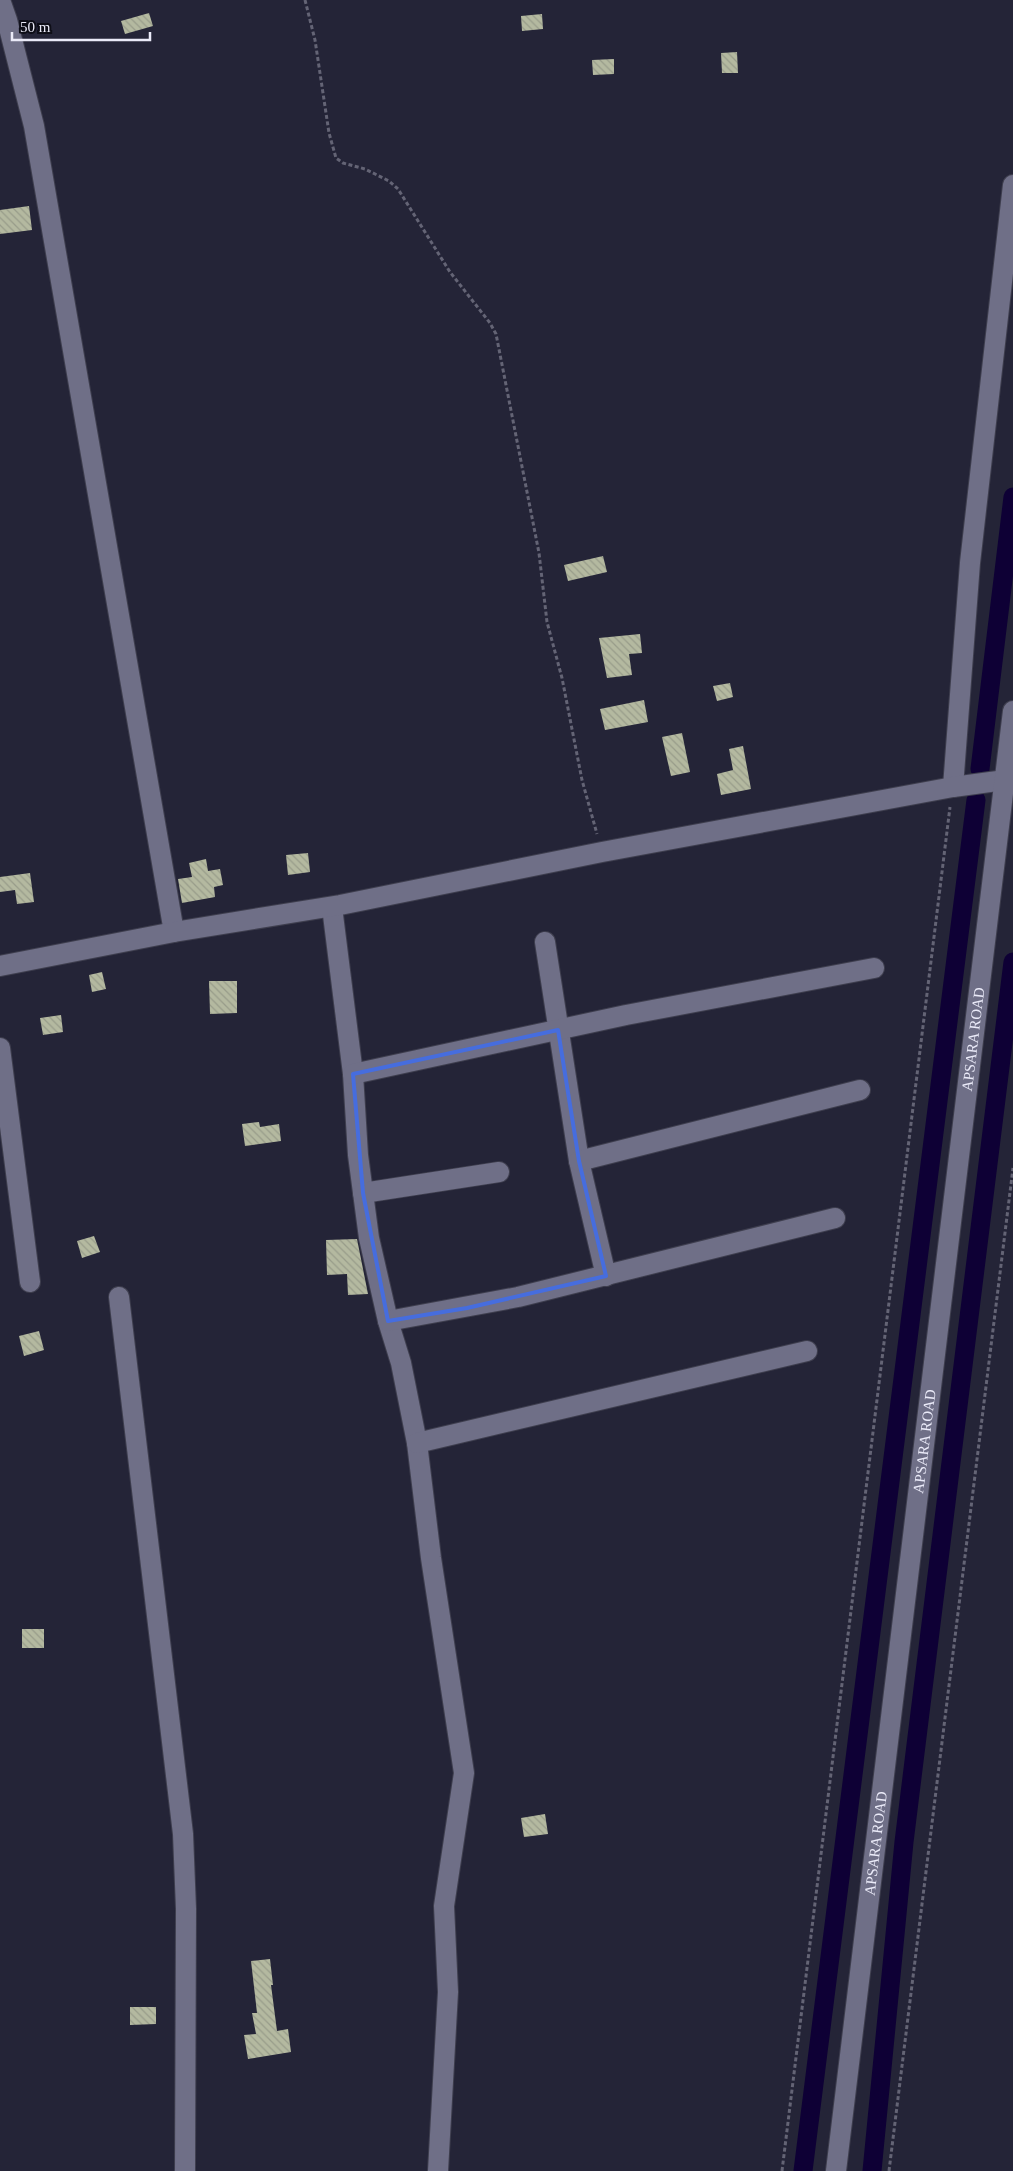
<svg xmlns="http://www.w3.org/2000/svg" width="1013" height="2171" font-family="Georgia,serif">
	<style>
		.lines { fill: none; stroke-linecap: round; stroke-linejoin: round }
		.canal { stroke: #0e0035; stroke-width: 19 }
		.building { fill: url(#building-back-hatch) }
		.minor-casing { stroke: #3e3e4e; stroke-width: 22 }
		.path { stroke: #646475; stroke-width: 3; stroke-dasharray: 4 2.5; stroke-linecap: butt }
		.minor { stroke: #6f6f87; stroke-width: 20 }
		.marked { fill: none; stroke: #466dde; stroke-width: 4; stroke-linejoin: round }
		.labels { text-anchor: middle; stroke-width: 5; stroke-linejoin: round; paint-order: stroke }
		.street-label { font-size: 15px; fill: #eaeaf8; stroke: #0e0e17 }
	</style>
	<defs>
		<pattern id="building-back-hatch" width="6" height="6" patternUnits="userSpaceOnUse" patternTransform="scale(1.25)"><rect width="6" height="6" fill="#b4b9a0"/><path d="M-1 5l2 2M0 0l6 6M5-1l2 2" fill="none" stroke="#989c8a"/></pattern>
	</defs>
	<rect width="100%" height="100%" fill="#242437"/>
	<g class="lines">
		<g class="canal">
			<path d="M980,769L1013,497"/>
			<path d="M803,2171L976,800"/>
			<path d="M872,2171L904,1842L1013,962"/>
		</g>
	</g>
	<g class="building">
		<path d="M149,13L153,26L125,34L121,21Z"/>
		<path d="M542,14L543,29L522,31L521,16Z"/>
		<path d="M737,52L738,73H722L721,53Z"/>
		<path d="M614,59V74L593,75L592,60Z"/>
		<path d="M29,206L32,230L0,234V210Z"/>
		<path d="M603,556L607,572L568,581L564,565Z"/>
		<path d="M640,634L642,653L629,654L632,675L607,678L599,638Z"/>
		<path d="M730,683L733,697L717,701L713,686Z"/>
		<path d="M644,700L648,722L605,730L600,709Z"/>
		<path d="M682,733L690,772L671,776L662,737Z"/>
		<path d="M743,746L751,789L721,795L717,774L733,770L729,749Z"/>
		<path d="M308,853L310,872L288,875L286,855Z"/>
		<path d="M206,859L208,871L220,869L223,885L214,887L215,897L182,903L178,879L192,877L189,863Z"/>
		<path d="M30,873L34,902L17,904L15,890L0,892V877Z"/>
		<path d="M102,972L106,989L92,992L89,975Z"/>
		<path d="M209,981H237V1013L210,1014Z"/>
		<path d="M61,1015L63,1032L43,1035L40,1018Z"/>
		<path d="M259,1122L260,1127L279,1124L281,1141L245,1146L242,1124Z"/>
		<path d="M94,1236L100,1252L82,1258L77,1241Z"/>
		<path d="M357,1239L368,1294L348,1295L347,1274L327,1275L326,1240Z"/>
		<path d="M39,1331L44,1350L24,1356L19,1336Z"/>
		<rect x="22" y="1629" width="22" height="19"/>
		<path d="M545,1814L548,1834L524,1837L521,1818Z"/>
		<path d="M270,1959L273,1985H271L277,2031L288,2029L291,2052L248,2059L244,2035L256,2034L252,2013H257L251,1961Z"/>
		<path d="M130,2007H156V2024L130,2025Z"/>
	</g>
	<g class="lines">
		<g class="minor-casing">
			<g id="minor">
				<path d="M0,0L7,20L34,126L174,932"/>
				<path d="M953,787L970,563L1013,185"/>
				<path d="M332,907L353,1074L358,1155L369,1238L388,1321L401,1363L417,1443L431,1558L464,1773L444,1906L448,1992L438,2171"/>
				<path d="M545,942L579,1161L606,1276"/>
				<path d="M0,966L174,932L340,905L602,852L953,787L1013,779"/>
				<path d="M0,1048L30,1282"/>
				<path d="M353,1074L626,1015L874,968"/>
				<path d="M579,1161L860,1090"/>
				<path d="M363,1193L499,1172"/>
				<path d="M119,1297L183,1834L186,1909L185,2171"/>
				<path d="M388,1321L518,1297L835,1218"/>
				<path d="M417,1443L807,1351"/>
				<path id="s1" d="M836,2171L1013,711"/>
			</g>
		</g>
		<g class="path">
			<path d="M305,0L315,40L329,133L336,158L343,163L365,169L389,181L398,189L450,272L490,323L496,334L539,553L547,622L562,678L582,780L597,834"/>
			<path d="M782,2171L950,807"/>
			<path d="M889,2171L1013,1168"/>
		</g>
		<use href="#minor" class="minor"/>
	</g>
	<path class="marked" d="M558,1030L579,1161L606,1276L467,1308L388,1321L363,1193L353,1074Z"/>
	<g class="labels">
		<g class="street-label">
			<text dy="5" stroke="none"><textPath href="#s1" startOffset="1140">APSARA ROAD</textPath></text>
			<text dy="5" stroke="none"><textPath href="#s1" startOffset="735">APSARA ROAD</textPath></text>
			<text dy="5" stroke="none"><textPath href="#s1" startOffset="330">APSARA ROAD</textPath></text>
		</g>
	</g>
	<path d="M12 32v8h138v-8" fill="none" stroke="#eaeaf8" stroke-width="2.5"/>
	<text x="20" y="32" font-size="15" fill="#eaeaf8" stroke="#0e0e17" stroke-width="4" paint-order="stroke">50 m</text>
</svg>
